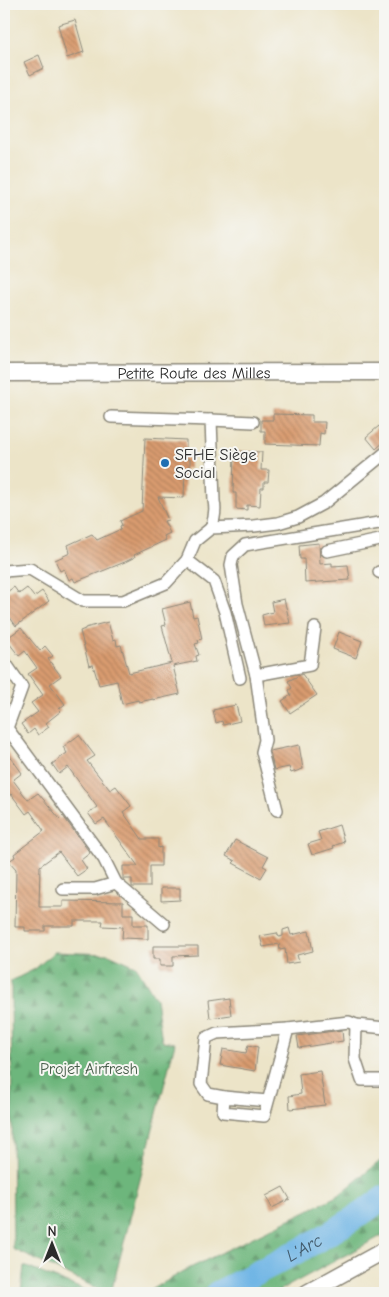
<svg xmlns="http://www.w3.org/2000/svg" width="389" height="1297" font-family="'Comic Neue',sans-serif">
	<style>
		.forest { fill: url(#forest-firs); stroke: #4c7053 }
		.lines { fill: none; stroke-linecap: round; stroke-linejoin: round }
		.river { stroke: #6fb5e5; stroke-width: 24 }
		.building { fill: url(#building-back-hatch) }
		.minor-casing { stroke: #8c887a; stroke-width: 14 }
		.secondary-casing { stroke: #8c887a; stroke-width: 19 }
		.minor { stroke: #fff; stroke-width: 11 }
		.secondary { stroke: #fff; stroke-width: 16 }
		.poi-dot { fill: #1f6fb2; stroke: #f6f6f2; stroke-width: 2 }
		.labels { text-anchor: middle; stroke-width: 4; stroke-linejoin: round; paint-order: stroke }
		.street-label { font-size: 16px; fill: #2b2b2b; stroke: #f6f6f2 }
		.poi-label { font-size: 16px; fill: #2b2b2b; stroke: #f6f6f2; text-anchor: start }
		.park-label { font-size: 16px; fill: #475e4a; stroke: #f6f6f2 }
		.water-label { font-size: 18px; font-style: italic; fill: #435b6c; stroke: #f6f6f2 }
	</style>
	<defs>
		<pattern id="forest-firs" width="22" height="20" patternUnits="userSpaceOnUse" patternTransform="scale(1.25)"><rect width="22" height="20" fill="#6db67b"/><path d="M5 1l3.5 6h-7zM16 11l3.5 6h-7z" fill="#5a9465"/></pattern>
		<pattern id="building-back-hatch" width="6" height="6" patternUnits="userSpaceOnUse" patternTransform="scale(1.25)"><rect width="6" height="6" fill="#d99b6f"/><path d="M-1 5l2 2M0 0l6 6M5-1l2 2" fill="none" stroke="#b07f5b"/></pattern>
	</defs>
	<rect width="100%" height="100%" fill="#f6f6f2"/>
	<filter id="ink" filterUnits="userSpaceOnUse"><feTurbulence type="fractalNoise" baseFrequency=".02" numOctaves="2"/><feDisplacementMap in="SourceGraphic" scale="10" xChannelSelector="R" yChannelSelector="G"/><feConvolveMatrix kernelMatrix="1 2 1 2 8 2 1 2 1" color-interpolation-filters="sRGB"/></filter>
	<filter id="wash" filterUnits="userSpaceOnUse"><feTurbulence type="fractalNoise" baseFrequency=".0096" numOctaves="4" result="noise"/><feDisplacementMap in="SourceGraphic" scale="20" xChannelSelector="R" yChannelSelector="G"/><feGaussianBlur stdDeviation="1.12" result="paint"/><feColorMatrix in="noise" values="0 0 0 0 0 0 0 0 0 0 0 0 0 0 0 0 0 1.4 0 .05"/><feComposite in="paint" operator="in"/></filter>
	<g filter="url(#wash)">
		<rect width="100%" height="100%" fill="#ece4c8"/>
		<g class="forest">
			<path d="M54,952L109,954L136,966L156,999L162,1041L175,1043L111,1293H107L13,1249L11,981L35,969Z"/>
			<path d="M385,1157V1234L275,1293H146L184,1271L339,1195Z"/>
			<path d="M24,1266L92,1293H21Z"/>
		</g>
		<g class="lines">
			<path class="river" id="s1" d="M217,1293C275,1264 333,1235 385,1197"/>
		</g>
		<g id="blocks">
			<g class="building">
				<path d="M75,20L84,52L67,58L58,25Z"/>
				<path d="M39,55L44,68L30,75L24,62Z"/>
				<path d="M273,414L312,415V422H325L324,434L320,433L319,446L265,444V431H261V420H273Z"/>
				<path d="M379,426L385,434V441L376,449L366,437Z"/>
				<path d="M145,438L186,440V458L190,459V469L185,468L184,498L158,497L168,520L164,521L170,533L164,536L166,540L134,555L135,557L125,562L75,582L73,578L69,580L64,569L60,571L55,560L70,553L68,545L92,534L97,540L121,529L120,526L122,525L120,521L142,511Z"/>
				<path d="M234,451L262,452L261,470H269L268,482H264V488H261L260,506L247,505V510L236,509V493H233Z"/>
				<path d="M319,543L320,564L332,563V566L348,565L350,580L305,583L304,559H300L299,545Z"/>
				<path d="M14,587L19,594L27,588L34,597L42,591L49,601L16,626L4,609V594Z"/>
				<path d="M284,599L290,623L264,626L262,615L273,612L271,602Z"/>
				<path d="M190,602L193,617L197,616L202,639L198,640L199,643L195,644L199,655L196,656L197,661L173,666L180,694L153,700V699L139,702L138,700L122,704L117,681L99,685L93,665L89,666L80,631L85,629V628L108,622L113,640L116,639L117,646L121,645L129,673L172,663L162,626L166,625L162,609Z"/>
				<path d="M21,628L40,651L45,646L53,656L48,659L61,676L50,684L65,704L59,709L61,711L46,723L49,727L38,735L34,729L28,734L21,724L38,712L31,703L43,695L28,674L37,668L25,651L19,656L6,639Z"/>
				<path d="M339,632L362,641L356,658L333,649Z"/>
				<path d="M302,674L317,695L290,713L282,701L291,695L289,690L292,688L288,681Z"/>
				<path d="M236,705L240,721L223,725L222,721L216,723L213,710Z"/>
				<path d="M79,735L95,756L87,761L110,790L116,786L131,806L123,812L142,839H158V848L161,847V866H150V887H132V879H123V866H138L104,819L96,824L88,813L97,807L68,767L59,774L52,764L67,753L63,747Z"/>
				<path d="M299,745L303,769L291,773L289,767L274,770L270,751Z"/>
				<path d="M4,748L22,773L13,780L28,800L38,793L60,819L63,816L90,853L81,860L87,869L77,876L59,852L40,866L39,907H63V901L123,902V914H133V925H148V939L122,938L123,927L102,926L103,921H74V926H45V931H25V927H15L16,869L9,861L15,857L14,854L44,831L30,811L26,814L11,794L8,796L4,790Z"/>
				<path d="M339,825L344,842L333,846L334,848L312,855L308,844L321,840L318,832Z"/>
				<path d="M235,840L268,857L263,866L267,868L261,878L233,863L235,861L226,856Z"/>
				<path d="M161,888H180V900L161,901Z"/>
				<path d="M289,928L291,935L309,931L313,951L297,955L299,962L287,964L285,949L280,950L279,944L263,947L260,936L277,933L279,937L283,936V930Z"/>
				<path d="M153,946H198V955L173,956V966H160V959H153Z"/>
				<path d="M229,998L231,1015L210,1018L208,1001Z"/>
				<path d="M342,1030L343,1041L299,1048L297,1036Z"/>
				<path d="M248,1045L258,1047L255,1071L220,1065L223,1049L246,1053Z"/>
				<path d="M320,1071L325,1105L290,1109L289,1096L301,1094L299,1074Z"/>
				<path d="M283,1187L290,1199L272,1208L266,1196Z"/>
			</g>
		</g>
	</g>
	<g filter="url(#ink)">
		<use href="#blocks" fill-opacity="0" stroke="#8c887a" stroke-width="1"/>
		<g class="lines">
			<g class="minor-casing">
				<g id="minor">
					<path d="M111,417L211,420L214,501C216,511 215,518 211,528"/>
					<path d="M211,420L253,422"/>
					<path d="M327,551L385,539"/>
					<path d="M187,560L214,581L225,612L240,678"/>
					<path d="M4,571L30,569L83,601H123L166,583L187,560L195,541L211,528L254,526L278,523L298,517L324,503L385,453"/>
					<path d="M379,572L385,574"/>
					<path d="M4,661L22,687L7,728L104,859L116,883L164,924"/>
					<path d="M256,675L310,665L315,628"/>
					<path d="M277,810L262,752L265,740L256,675L237,604L231,565L233,556L245,545L385,522"/>
					<path d="M63,889H95L116,883"/>
					<path d="M385,1028L356,1025L355,1059L362,1080H385"/>
					<path d="M224,1097L208,1094L201,1084L206,1038L217,1033L288,1029"/>
					<path d="M268,1101L224,1097L223,1112L264,1116L288,1029L349,1022L356,1025"/>
				</g>
			</g>
			<g class="secondary-casing">
				<g id="secondary">
					<path id="s2" d="M4,373L385,372"/>
					<path d="M307,1293L385,1250"/>
				</g>
			</g>
			<use href="#minor" class="minor"/>
			<use href="#secondary" class="secondary"/>
		</g>
	</g>
	<circle class="poi-dot" cx="165" cy="463" r="5"/>
	<g class="labels">
		<g class="street-label">
			<text dy="6" stroke="none"><textPath href="#s2" startOffset="190">Petite Route des Milles</textPath></text>
		</g>
		<g class="poi-label">
			<text x="175" y="460">SFHE Siège<tspan x="175" dy="18">Social</tspan></text>
		</g>
		<g class="park-label">
			<text x="89" y="1074">Projet Airfresh</text>
		</g>
		<g class="water-label">
			<text dy="6" stroke="none"><textPath href="#s1" startOffset="98">L'Arc</textPath></text>
		</g>
	</g>
	<rect width="389" height="1297" fill="none" stroke="#f6f6f2" stroke-width="20"/>
	<g transform="translate(52 1244)" stroke="#f6f6f2" stroke-width="4" paint-order="stroke">
	<path d="M0-4L9 19L0 12L-9 19Z" fill="#2b2b2b"/>
	<text y="-8" font-size="14" font-weight="bold" text-anchor="middle" fill="#2b2b2b">N</text>
	</g>
</svg>
